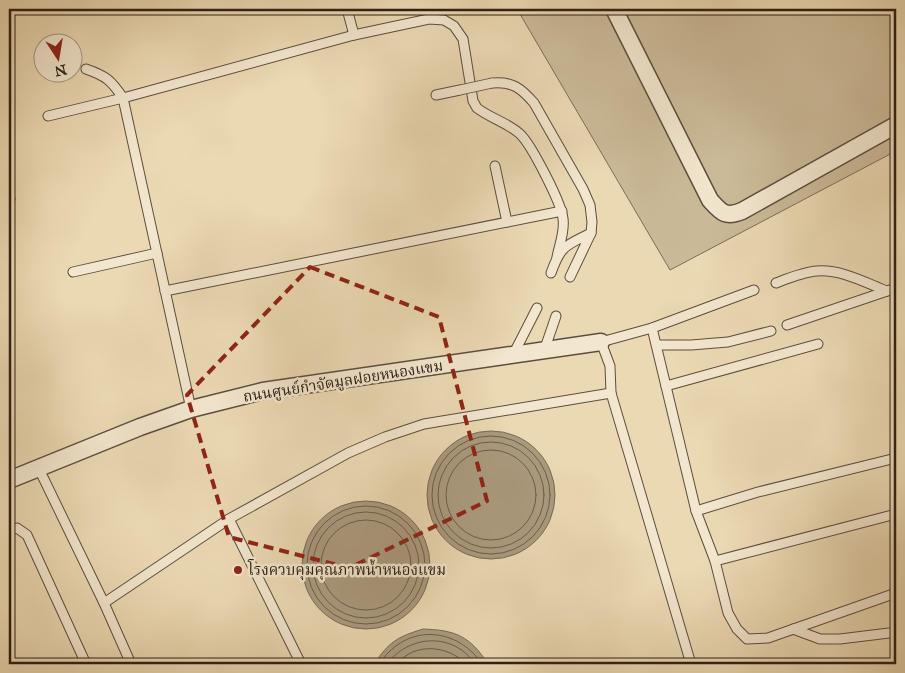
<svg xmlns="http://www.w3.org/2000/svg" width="905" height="673" font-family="'IM FELL Great Primer','Noto Serif Thai',serif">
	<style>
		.green { fill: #cbba98; stroke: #7c6d58 }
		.water { fill: #aa9a7e; stroke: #786955 }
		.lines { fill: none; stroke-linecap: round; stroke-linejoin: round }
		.shore { stroke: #6b5d4a; stroke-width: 1 }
		.service-casing { stroke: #5c4e3e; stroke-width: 11 }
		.minor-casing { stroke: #5c4e3e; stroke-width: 19 }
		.service { stroke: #f2e6ce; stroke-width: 9 }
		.minor { stroke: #f2e6ce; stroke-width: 16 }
		.service-bridge-casing { stroke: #5c4e3e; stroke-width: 11; stroke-linecap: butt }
		.service-bridge { stroke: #f2e6ce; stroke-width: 9 }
		.marked { fill: none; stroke: #8f2418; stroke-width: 4; stroke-dasharray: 10 6; stroke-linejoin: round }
		.poi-dot { fill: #8f2418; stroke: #f2e6ce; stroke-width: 2 }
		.labels { text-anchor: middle; stroke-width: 5; stroke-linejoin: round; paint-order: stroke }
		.street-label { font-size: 15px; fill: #2c2017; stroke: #f2e6ce }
		.poi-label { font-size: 15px; fill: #2c2017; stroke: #f2e6ce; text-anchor: start }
	</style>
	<rect width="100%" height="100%" fill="#ebd9b3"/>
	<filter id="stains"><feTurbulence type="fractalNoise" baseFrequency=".004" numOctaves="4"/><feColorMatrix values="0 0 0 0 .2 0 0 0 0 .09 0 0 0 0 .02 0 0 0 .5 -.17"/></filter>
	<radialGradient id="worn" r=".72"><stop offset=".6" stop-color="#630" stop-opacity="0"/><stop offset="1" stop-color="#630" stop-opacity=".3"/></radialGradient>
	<path class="green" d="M517,9H896V151L670,270Z"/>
	<g class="water">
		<circle cx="491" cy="495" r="64"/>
		<circle cx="366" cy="565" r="64"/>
		<path d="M423,629C455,630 470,636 488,664H374C389,642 397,637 423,629Z"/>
	</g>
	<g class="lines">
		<g class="shore">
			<circle cx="491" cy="495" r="59"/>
			<circle cx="491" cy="495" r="53"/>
			<circle cx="491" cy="495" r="45"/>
			<circle cx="366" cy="565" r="59"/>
			<circle cx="366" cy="565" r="53"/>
			<circle cx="366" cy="565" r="45"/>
			<path d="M380,664C383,660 385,655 389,652C418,623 461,632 482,664"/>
			<path d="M387,664C409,634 454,632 475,664"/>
			<path d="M397,664C414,642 448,645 466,664"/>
		</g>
		<g class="service-casing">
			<g id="service">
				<path d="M347,9L354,35"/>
				<path d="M86,69C106,76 111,80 123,98L191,409"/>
				<path d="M492,83C512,81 521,88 534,103L583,189L590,205L592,222L591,233"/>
				<path d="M436,95L460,90"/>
				<path d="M48,116L123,98L354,35L429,19L444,20L454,26L463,39L473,101L477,108C490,118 508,123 520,134C531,144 562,204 563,219C565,231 559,246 557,257"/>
				<path d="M495,166L507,222"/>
				<path d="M9,200L10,199"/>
				<path d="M73,272L157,253"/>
				<path d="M551,273C561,245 565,246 591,233L570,277"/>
				<path d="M776,283C789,278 803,272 817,271C841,269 866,283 887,291"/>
				<path d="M165,291L562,211"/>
				<path d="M787,325L896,288"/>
				<path d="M652,328L696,511L715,561L728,613L737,629L747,639L768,638L896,593"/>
				<path d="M657,345H691L728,342L771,331"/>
				<path d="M544,351L556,316"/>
				<path d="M513,355L537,308"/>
				<path d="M666,386L818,344"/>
				<path d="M39,469L104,603L131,664"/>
				<path d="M696,511L758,492L896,458"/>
				<path d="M229,519L301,664"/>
				<path d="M9,530L17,528L27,535L86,664"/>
				<path d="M715,561L896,514"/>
				<path d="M104,603L229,519L348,453L385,437L424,424L611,393"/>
				<path d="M793,629L820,639H840L889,633"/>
				<path d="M691,664L611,393L610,366L601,342L652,328L754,290"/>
			</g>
		</g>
		<g class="minor-casing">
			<g id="minor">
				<path d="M614,9L710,200C721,212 725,218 742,211L896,125"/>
				<path d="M9,480L140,427L191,409L263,391L601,342"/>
			</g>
		</g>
		<use href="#service" class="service"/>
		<use href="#minor" class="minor"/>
		<g class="service-bridge-casing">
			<path id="service-bridge" d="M460,90L492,83"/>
		</g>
		<use href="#service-bridge" class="service-bridge"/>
	</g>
	<path class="marked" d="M310,267L439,317L487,501L349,568L229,537L187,395Z"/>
	<circle class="poi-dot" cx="238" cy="570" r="5"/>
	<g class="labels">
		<g class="street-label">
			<text transform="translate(343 381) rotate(-9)" y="5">ถนนศูนย์กำจัดมูลฝอยหนองแขม</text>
		</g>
		<g class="poi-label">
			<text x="248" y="575">โรงควบคุมคุณภาพน้ำหนองแขม</text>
		</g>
	</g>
	<rect width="905" height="673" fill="none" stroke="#ebd9b3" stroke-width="30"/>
	<rect x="10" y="10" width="885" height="653" fill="none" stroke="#2c2017" stroke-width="2.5"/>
	<rect x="15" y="15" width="875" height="643" fill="none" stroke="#2c2017"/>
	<g transform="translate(58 58) rotate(168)"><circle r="24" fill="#f2e6ce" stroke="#a39785"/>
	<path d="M0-4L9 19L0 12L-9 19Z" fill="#8f2418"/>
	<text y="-8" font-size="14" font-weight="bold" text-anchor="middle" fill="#2c2017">N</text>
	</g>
	<rect width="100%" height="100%" filter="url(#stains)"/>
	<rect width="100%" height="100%" fill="url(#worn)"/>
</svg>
